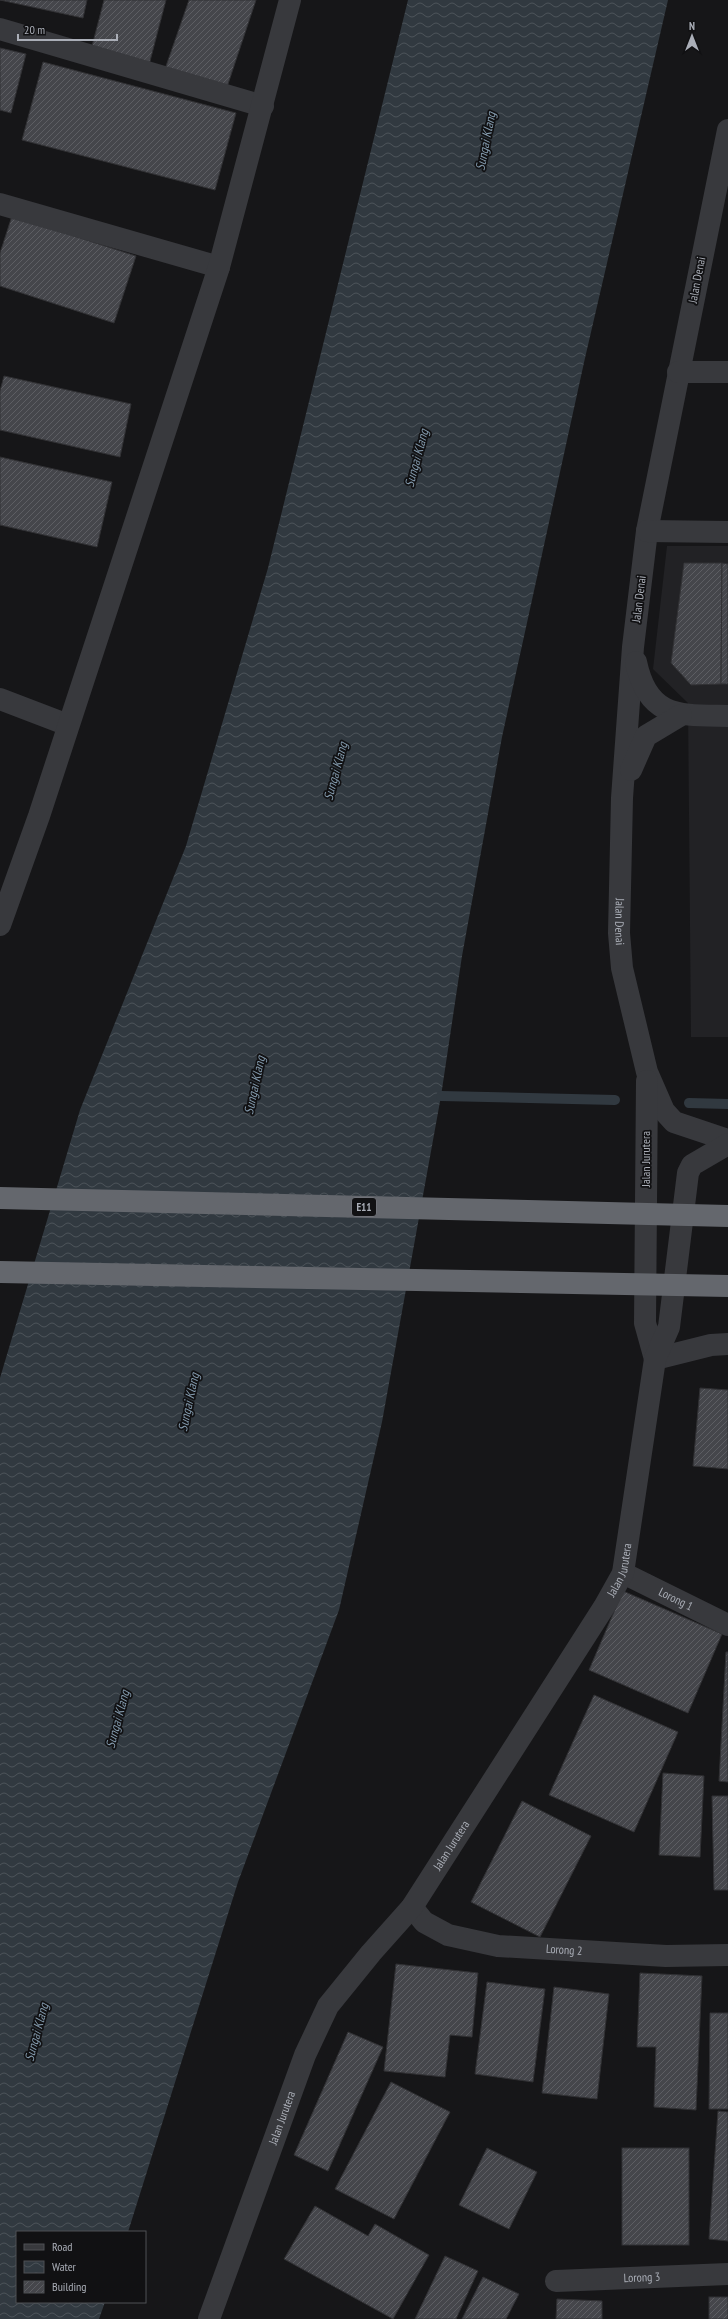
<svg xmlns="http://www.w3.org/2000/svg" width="728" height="2319" font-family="'PT Sans Narrow',sans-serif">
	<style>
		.built { fill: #222225 }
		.water { fill: url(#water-waves) }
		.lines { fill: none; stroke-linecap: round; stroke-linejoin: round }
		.stream { stroke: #313940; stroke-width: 10 }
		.building { fill: url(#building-hatch); stroke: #313134 }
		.minor { stroke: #38393d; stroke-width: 22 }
		.highway-bridge { stroke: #64676d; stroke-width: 22 }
		.labels { text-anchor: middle; stroke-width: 3.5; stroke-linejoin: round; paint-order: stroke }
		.shield { fill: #111113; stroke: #7c7f86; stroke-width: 1 }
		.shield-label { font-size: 11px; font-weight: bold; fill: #aaaeb7 }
		.street-label { font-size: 12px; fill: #aaaeb7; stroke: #111113 }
		.water-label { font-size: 13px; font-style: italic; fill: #849bae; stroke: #111113 }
	</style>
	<defs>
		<pattern id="water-waves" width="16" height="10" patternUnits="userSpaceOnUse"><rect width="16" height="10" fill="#313940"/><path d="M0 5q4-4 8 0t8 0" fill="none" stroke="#4c5359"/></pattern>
		<pattern id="building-hatch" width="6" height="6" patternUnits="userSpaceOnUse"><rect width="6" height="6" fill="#45464b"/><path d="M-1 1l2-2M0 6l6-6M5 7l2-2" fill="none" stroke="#5d5e63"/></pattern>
	</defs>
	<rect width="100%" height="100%" fill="#161618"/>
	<path class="built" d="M667,546H728V1037H691L688,703L653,669Z"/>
	<path class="water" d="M408,0H668L585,358L502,737L462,956L441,1096L382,1422L339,1610L238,1882L128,2232H17V2302H105L99,2319H0V1378L80,1110L186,846L268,568Z"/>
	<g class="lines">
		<g class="stream">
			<path d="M441,1096L615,1100"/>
			<path d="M689,1103L728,1104"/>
		</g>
	</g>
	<g class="building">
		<path d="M0,0H87L83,18Z"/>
		<path d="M104,0H166L149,65L91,50Z"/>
		<path d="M189,0H256L226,90L165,69Z"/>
		<path d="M0,48L26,54L11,113L0,110Z"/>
		<path d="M43,62L236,113L215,190L22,140Z"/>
		<path d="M12,216L136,256L114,323L0,286V253Z"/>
		<path d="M4,376L131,404L120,457L0,430V391Z"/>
		<path d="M0,457L112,482L97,547L0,525Z"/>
		<path d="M684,563H722L721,684L691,685L671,663Z"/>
		<path d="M722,563L728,564V684H721Z"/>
		<path d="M700,1388L728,1390V1469L693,1466Z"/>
		<path d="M623,1591L722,1634L688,1713L589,1670Z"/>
		<path d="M726,1652H728V1782L719,1781Z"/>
		<path d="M594,1695L678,1732L634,1832L549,1795Z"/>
		<path d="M663,1773L704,1776L700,1857L659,1855Z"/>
		<path d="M712,1796H728V1890H714Z"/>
		<path d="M522,1801L591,1836L540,1937L471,1902Z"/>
		<path d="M396,1964L478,1973L472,2037L450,2035L445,2077L384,2071Z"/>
		<path d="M640,1973L702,1976L696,2110L654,2107L656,2047H637Z"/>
		<path d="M487,1982L545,1989L533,2082L475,2074Z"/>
		<path d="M554,1987L609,1994L597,2099L542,2093Z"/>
		<path d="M710,2013H728V2109H709Z"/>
		<path d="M348,2032L383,2047L328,2171L294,2155Z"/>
		<path d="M391,2082L450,2112L394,2219L335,2189Z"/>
		<path d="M718,2111L728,2112V2241L709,2239Z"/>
		<path d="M487,2148L537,2172L509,2229L459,2205Z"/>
		<rect x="622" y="2148" width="67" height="97"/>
		<path d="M315,2206L368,2236L375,2224L429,2255L393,2319L284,2259Z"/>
		<path d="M445,2256L478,2271L456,2319H415Z"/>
		<path d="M483,2277L519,2294L506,2319H462Z"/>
		<rect x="709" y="2297" width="19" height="22"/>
		<path d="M557,2299L602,2301V2319H556Z"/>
	</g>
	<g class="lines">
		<g class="minor">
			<path d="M0,29L263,106"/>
			<path id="s1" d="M728,130L647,531L633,647L622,798L619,933L622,968L647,1072L664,1111L674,1122L728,1140"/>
			<path d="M0,204L219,267"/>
			<path d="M678,372H728"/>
			<path d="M647,531L728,532"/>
			<path d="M636,662C648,719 680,715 728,716"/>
			<path d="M0,699L68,725"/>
			<path d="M631,770L646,736L681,715"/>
			<path d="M0,925L39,816L219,267L290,0"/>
			<path d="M647,1081L645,1323L655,1359"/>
			<path d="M655,1359L711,1345L728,1344"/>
			<path id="s2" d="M623,1573L728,1625"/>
			<path id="s3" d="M412,1907L424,1922L448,1935L498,1946L666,1956L728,1955"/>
			<path id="s4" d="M556,2281L728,2274"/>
			<path id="s5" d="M209,2319L305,2055L328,2006L371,1953L412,1907L604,1607L623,1573L655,1359L669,1327L688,1173L692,1165L728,1144"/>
		</g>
		<g class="highway-bridge">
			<path d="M0,1198L728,1216"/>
			<path d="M0,1272L728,1286"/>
		</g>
	</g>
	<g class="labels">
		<rect class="shield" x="352" y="1198" width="24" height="18" rx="3"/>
		<g class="shield-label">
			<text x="364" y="1211">E11</text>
		</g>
		<g class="street-label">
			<text transform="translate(697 280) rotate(-79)" y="4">Jalan Denai</text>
			<text transform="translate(639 599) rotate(-83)" y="4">Jalan Denai</text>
			<text dy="4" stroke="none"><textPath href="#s1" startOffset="801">Jalan Denai</textPath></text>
			<text transform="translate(646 1159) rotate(-90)" y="4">Jalan Jurutera</text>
			<text dy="4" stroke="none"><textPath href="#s5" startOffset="862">Jalan Jurutera</textPath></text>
			<text dy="4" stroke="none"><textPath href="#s2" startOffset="59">Lorong 1</textPath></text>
			<text dy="4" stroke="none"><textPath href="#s5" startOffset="538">Jalan Jurutera</textPath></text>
			<text dy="4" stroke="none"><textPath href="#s3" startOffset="164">Lorong 2</textPath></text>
			<text dy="4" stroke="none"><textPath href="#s5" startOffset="214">Jalan Jurutera</textPath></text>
			<text dy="4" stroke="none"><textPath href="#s4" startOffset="86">Lorong 3</textPath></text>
		</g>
		<g class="water-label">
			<text transform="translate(485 141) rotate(-79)" y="5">Sungai Klang</text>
			<text transform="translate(416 458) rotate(-75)" y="5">Sungai Klang</text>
			<text transform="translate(335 771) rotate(-75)" y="5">Sungai Klang</text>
			<text transform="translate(254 1085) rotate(-78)" y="5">Sungai Klang</text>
			<text transform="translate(188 1402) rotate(-78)" y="5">Sungai Klang</text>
			<text transform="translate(117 1719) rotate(-75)" y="5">Sungai Klang</text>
			<text transform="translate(36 2032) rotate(-75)" y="5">Sungai Klang</text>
		</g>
	</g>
	<rect x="16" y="2231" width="130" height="72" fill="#111113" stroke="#4e5055"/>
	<rect x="24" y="2244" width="20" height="6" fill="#38393d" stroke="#4e5055"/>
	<text x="52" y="2251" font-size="12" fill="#aaaeb7">Road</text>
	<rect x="24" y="2261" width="20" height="12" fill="url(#water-waves)" stroke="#4e5055"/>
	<text x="52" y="2271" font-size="12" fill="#aaaeb7">Water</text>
	<rect x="24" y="2281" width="20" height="12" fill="url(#building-hatch)" stroke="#4e5055"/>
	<text x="52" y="2291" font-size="12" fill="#aaaeb7">Building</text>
	<g transform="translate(692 36)" stroke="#111113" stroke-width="3" paint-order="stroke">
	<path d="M0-3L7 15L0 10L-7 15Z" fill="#aaaeb7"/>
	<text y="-6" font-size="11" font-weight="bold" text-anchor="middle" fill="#aaaeb7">N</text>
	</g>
	<path d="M18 34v6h99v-6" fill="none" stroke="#aaaeb7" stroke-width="2"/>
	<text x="24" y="34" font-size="12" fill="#aaaeb7" stroke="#111113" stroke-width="3" paint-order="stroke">20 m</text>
</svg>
